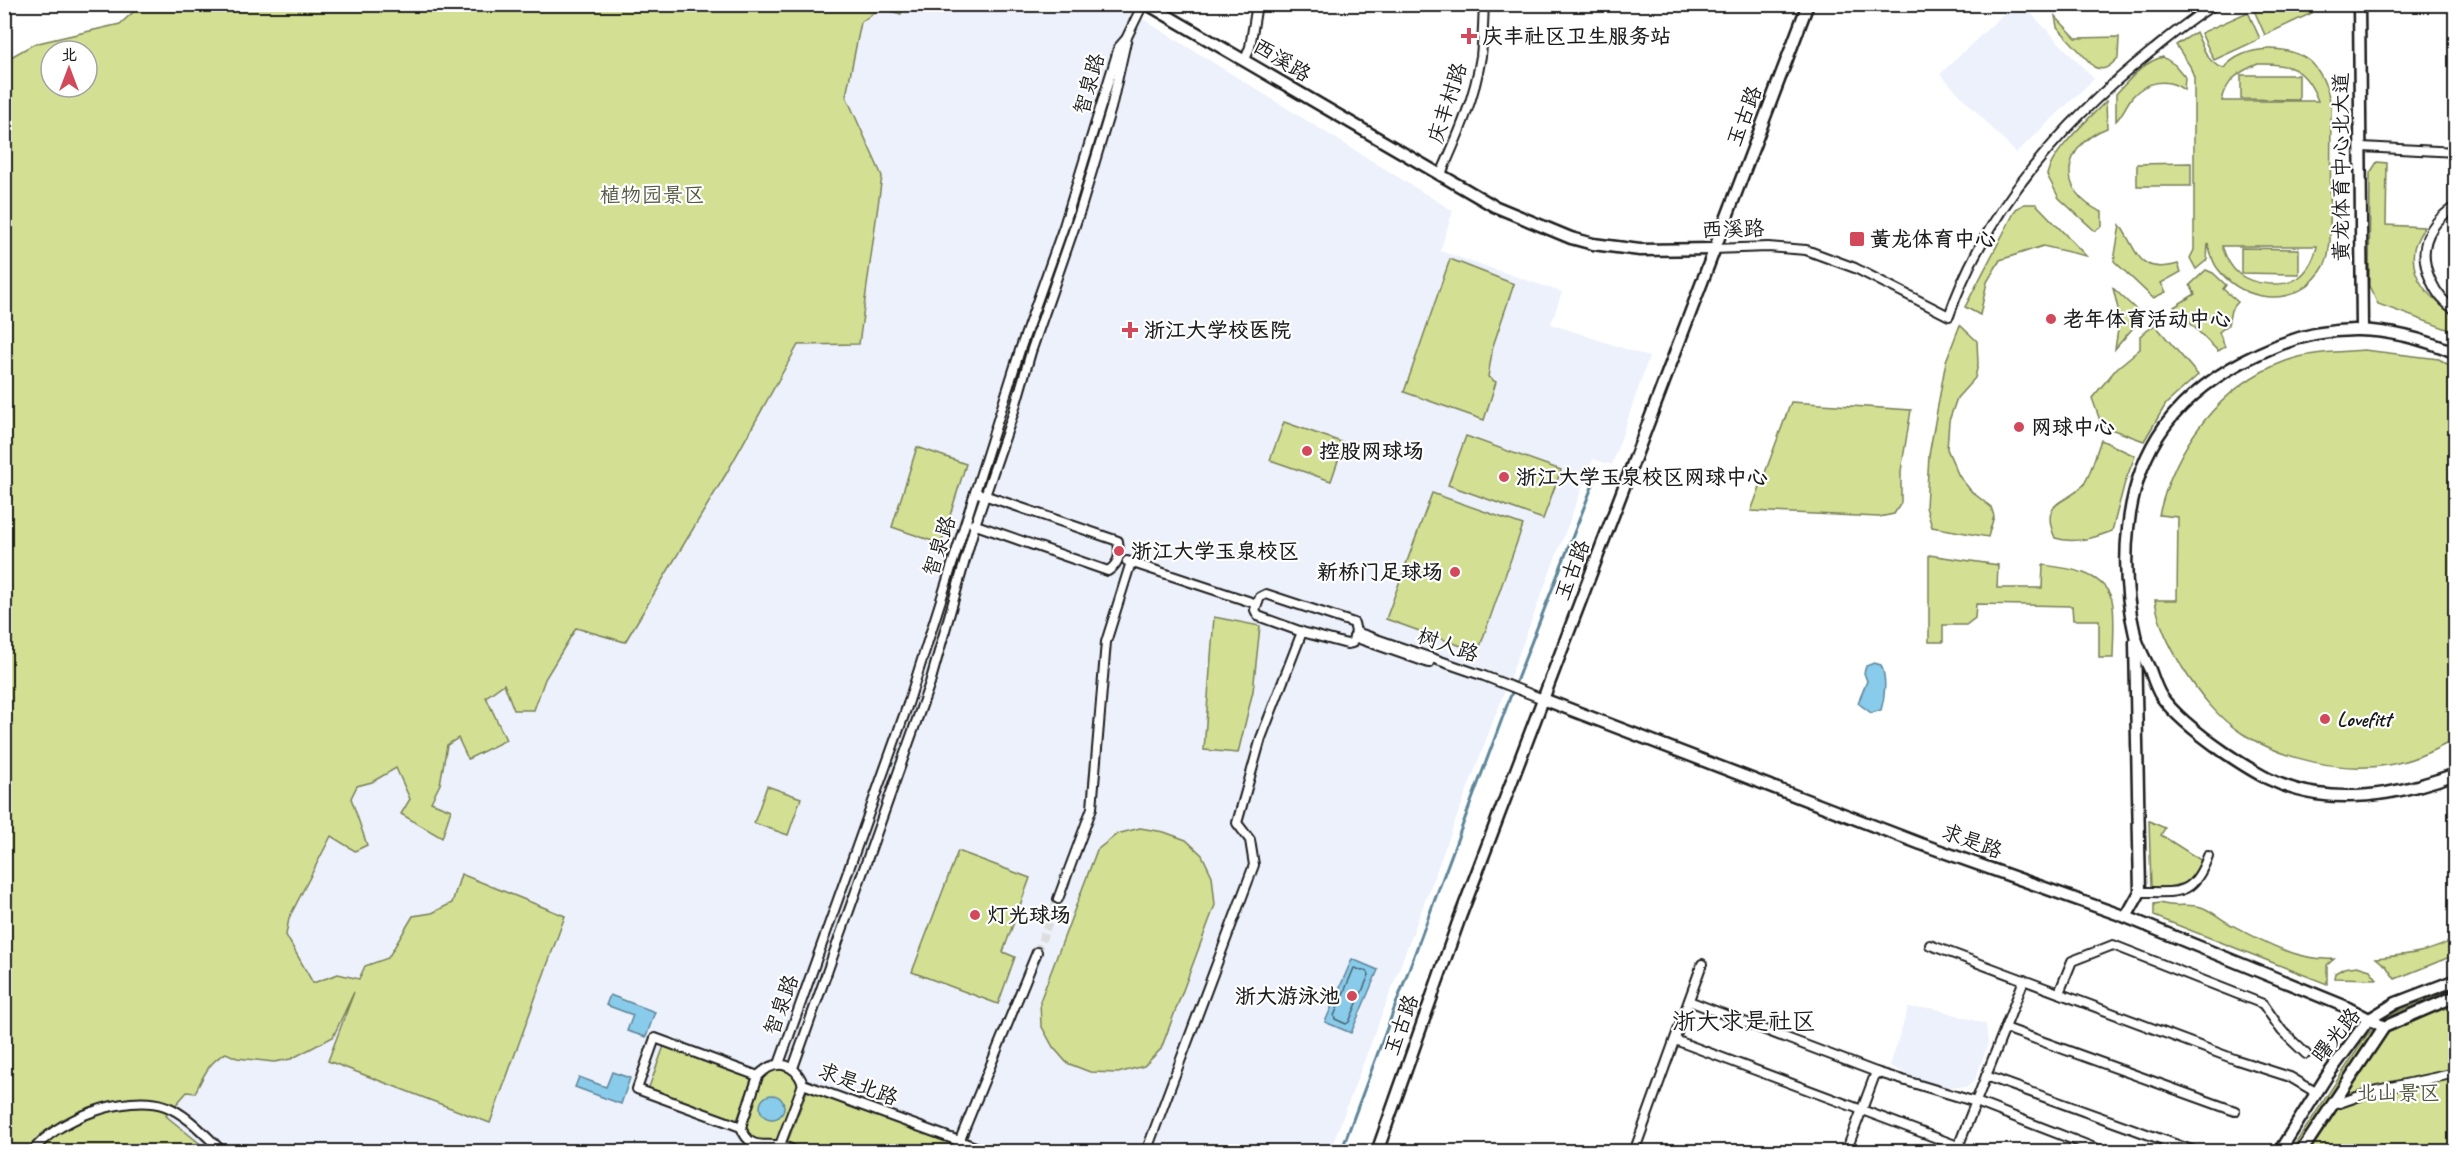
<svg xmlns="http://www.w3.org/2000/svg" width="2460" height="1156" font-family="Caveat,'LXGW WenKai TC',sans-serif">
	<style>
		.built { fill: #edf1fc }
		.green { fill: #d3e093; stroke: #787e58; stroke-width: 1.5; fill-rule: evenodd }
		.water { fill: #89cbea; stroke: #5d8598; stroke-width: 1.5 }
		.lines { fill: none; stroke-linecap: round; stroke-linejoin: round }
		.shore { stroke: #48626e; stroke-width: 1.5 }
		.stream { stroke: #5d8598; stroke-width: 3 }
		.street-tunnel { stroke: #ddd; stroke-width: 8; stroke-dasharray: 8 4; stroke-linecap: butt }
		.street-casing { stroke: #1c1c1c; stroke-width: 12 }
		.secondary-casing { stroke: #1c1c1c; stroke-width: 15 }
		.street { stroke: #fff; stroke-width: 8 }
		.secondary { stroke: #fff; stroke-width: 10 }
		.poi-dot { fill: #d1495b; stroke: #fff; stroke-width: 2 }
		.labels { text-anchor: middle; stroke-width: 4.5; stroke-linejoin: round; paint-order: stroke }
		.poi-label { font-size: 21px; font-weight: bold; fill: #1c1c1c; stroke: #fff; text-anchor: start }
		.street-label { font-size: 21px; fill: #1c1c1c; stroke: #fff }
		.park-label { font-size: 21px; fill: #535740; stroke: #fff }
		.quarter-label { font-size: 24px; fill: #1c1c1c; stroke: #fff }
	</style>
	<rect width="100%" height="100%" fill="#fff"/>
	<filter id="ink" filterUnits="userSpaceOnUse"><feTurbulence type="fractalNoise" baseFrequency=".0167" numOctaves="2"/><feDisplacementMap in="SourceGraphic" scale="12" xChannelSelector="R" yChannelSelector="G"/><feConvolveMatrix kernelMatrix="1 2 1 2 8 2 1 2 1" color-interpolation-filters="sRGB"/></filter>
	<g filter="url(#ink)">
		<g class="built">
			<path d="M2022,4L2094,79L2016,153L1940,74L2013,5Z"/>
			<path d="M881,5H1120L1453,211L1440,251L1562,292L1551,324L1649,357L1612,465L1593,459L1330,1151L23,1152L166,1116L208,1044L311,984L283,929L331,836L355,851L367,845L351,798L357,786L372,782L396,768L410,799L431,802L440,784L447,745L458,738L486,697L504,683L508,694L534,710L545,679L576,627L726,474L798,345L882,176L846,96L861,22L880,11Z"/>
			<path d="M1908,1008H1933L1986,1024L1988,1044L1975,1080L1966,1087H1945L1926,1083L1890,1066Z"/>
		</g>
		<g class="green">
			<path d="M142,4L904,5L901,14L881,8L861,22L846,96L882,176L859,344L798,345L726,474L625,642L576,628L545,679L534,710H514L504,684L486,697L506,740L468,759L458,738L447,745L440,784L431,802L451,810L442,838L401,814L410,799L396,768L372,782L357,786L351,798L367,845L355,851L331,836L289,918L286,935L313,983L338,974L359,979L365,966L388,958L413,916L432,913L452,903L461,874L565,916L490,1123L328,1061L354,992L333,1037L291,1059L274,1062L237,1058L226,1053C209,1061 203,1077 195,1093L187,1092L166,1116L209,1151H5L4,48L11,57L34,44L120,24ZM51,51H87V87H51Z"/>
			<path d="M2260,5H2308L2312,13L2265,35L2253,8Z"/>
			<path d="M2248,12L2260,39L2214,60L2201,33Z"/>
			<path d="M2055,16L2076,38L2119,37L2118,58C2110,66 2105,72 2094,67L2057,27Z"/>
			<path d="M2196,32C2203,47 2207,64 2224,68C2242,45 2289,43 2311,62C2322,73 2328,90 2331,105L2330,241C2329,247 2329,254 2327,259C2324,270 2316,278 2308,285C2280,307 2239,297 2218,269C2212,262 2210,252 2208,243L2207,260L2196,269L2190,258L2194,250V78L2190,66L2176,45ZM2258,64C2291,63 2306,69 2318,101H2222C2226,80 2240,71 2258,64ZM2222,246H2317V247C2314,258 2308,271 2298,278C2283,288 2253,285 2239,274C2231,268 2225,255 2222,246Z"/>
			<path d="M2163,57L2175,65L2185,77L2184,90C2168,77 2146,81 2132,97C2126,105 2123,114 2116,121V94C2130,79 2143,62 2163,57Z"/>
			<path d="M2241,75H2299V100L2241,99Z"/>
			<path d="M2106,101L2107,128C2062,145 2055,192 2102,212V226L2095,231L2059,198L2047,175C2052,151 2089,119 2106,101Z"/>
			<path d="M2377,162L2387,163L2386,225L2424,227C2421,233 2415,242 2414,249C2409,279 2432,301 2455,314V332L2378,304L2369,286L2370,173Z"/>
			<path d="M2191,163V186H2137V164Z"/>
			<path d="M2024,204H2036L2086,256L2043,246L2000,260L1987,282L1980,315L1965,307L2016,209Z"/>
			<path d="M2120,225C2138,251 2137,275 2178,264L2181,272L2161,283L2166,292L2153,298L2114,261Z"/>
			<path d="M2241,248L2299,249V274L2241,273Z"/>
			<path d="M1450,259L1514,284L1493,346L1488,377L1496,382L1484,420L1404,392Z"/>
			<path d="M2206,270L2213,273L2226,285L2223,289L2238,302L2231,310L2228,325L2219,332L2225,347L2218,351L2174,307L2195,294L2190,285Z"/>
			<path d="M2113,288L2143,316L2115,349L2120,317Z"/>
			<path d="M1960,325L1977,341L1978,364L1975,378L1957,398L1949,421L1947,449L1959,476L1972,492L1991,507L1994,516L1988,537L1932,527L1926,507L1929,455L1946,361Z"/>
			<path d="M2155,325L2198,375L2166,404L2144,441L2102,426L2092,398L2117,368L2140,349V336Z"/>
			<path d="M2364,350L2439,359L2455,369V739C2434,751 2412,761 2388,765C2340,773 2284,759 2243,734C2217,718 2198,692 2182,667C2170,646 2158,624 2155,600H2177L2178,517L2159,515C2174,449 2219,385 2286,361C2310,352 2338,352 2364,350Z"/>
			<path d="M1791,402L1911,410L1901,471V503L1894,514L1879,517L1751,511Z"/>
			<path d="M1284,422L1344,443L1331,481L1270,460Z"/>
			<path d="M1466,436L1561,470L1543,519L1448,485Z"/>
			<path d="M2101,440L2135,456L2125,482L2112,531C2094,538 2074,544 2055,538C2038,497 2069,505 2084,484C2091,474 2096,452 2101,440Z"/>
			<path d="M917,447L966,464L941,544L892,527Z"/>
			<path d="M1432,493L1523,525L1478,652L1386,619Z"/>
			<path d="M1929,555L1998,565L1997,588H2042L2043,565C2067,568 2100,571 2111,597C2116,607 2113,645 2113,658H2099V620H2073L2072,606L1976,604L1975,618L1966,625H1943V642H1929Z"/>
			<path d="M1214,617L1260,626L1253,691L1238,753L1204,750Z"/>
			<path d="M767,786L801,798L788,835L754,823Z"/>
			<path d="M2149,821L2165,828L2161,835L2202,861L2189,882L2169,887H2151Z"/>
			<path d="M1140,828L1164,832L1186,840L1202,855L1212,876L1215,905L1161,1049L1144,1066L1118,1073L1090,1072L1067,1063L1053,1047L1041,1025L1040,1001L1097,850L1117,834Z"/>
			<path d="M958,851L1030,878L1003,952L1015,957L998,1004L912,972Z"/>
			<path d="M2160,903C2173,908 2188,903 2201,907C2211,910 2220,919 2230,924C2262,941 2297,961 2334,959L2327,965V984L2154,916V904Z"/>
			<path d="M2455,938V955L2395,979L2386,966L2376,958C2403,955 2433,953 2455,938Z"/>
			<path d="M2357,966L2370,970L2377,979L2334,978L2335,973L2344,968Z"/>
			<path d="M2455,988V1151L2290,1152L2367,1035L2384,1018L2396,1012Z"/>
			<path d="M664,1046L752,1078L737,1121L648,1090Z"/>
			<path d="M779,1069L796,1075L799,1084L779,1142C765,1145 748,1141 745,1127L762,1077L768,1070Z"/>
			<path d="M807,1091L954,1143L950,1151H807L787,1143Z"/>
		</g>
		<g class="water">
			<path d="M1874,663L1881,665C1887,678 1885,697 1881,710L1871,713L1858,703L1867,681L1864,673L1866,666Z"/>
			<path d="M1352,959L1378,970L1351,1033L1325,1022Z"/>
			<path d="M610,995L655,1012L646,1037L627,1031L633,1015L606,1005Z"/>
			<path d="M612,1072L630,1078L621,1104L575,1087L579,1077L606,1087Z"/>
			<circle cx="772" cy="1107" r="12"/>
		</g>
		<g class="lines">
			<path class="shore" d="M1354,968L1368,972L1369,975L1349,1022L1346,1024L1335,1019L1334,1016Z"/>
			<path class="stream" d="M1341,1152L1512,692L1597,474"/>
			<path class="street-tunnel" d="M1037,952L1058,899"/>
			<g class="street-casing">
				<g id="street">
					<path d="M1245,60L1250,47L1257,4"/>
					<path d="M2362,147L2456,152"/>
					<path d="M1440,176C1457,138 1475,98 1481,56C1483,39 1483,22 1484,4"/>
					<path d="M2456,206C2426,225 2417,250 2431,281C2436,292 2445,304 2456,310"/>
					<path d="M1713,249L1768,247L1806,250L1855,268L1949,316C1986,208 2065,120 2153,50C2173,34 2194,16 2216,4"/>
					<path d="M973,524L1108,571C1120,563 1120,555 1118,541L975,492"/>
					<path d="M1127,561L1257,604"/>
					<path d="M1266,594L1354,623L1356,632L1352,643L1347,644L1302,632L1258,616L1255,610L1260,597Z"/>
					<path d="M1356,632L1484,676L1543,699"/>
					<path d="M1354,637L1429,663"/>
					<path d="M2140,892C2179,892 2193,897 2208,856"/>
					<path d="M1058,899L1092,808L1106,642L1131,562"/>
					<path d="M1930,945L2237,1060L2290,1077L2317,1093"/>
					<path d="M2059,993L2072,961L2113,945L2263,1004L2282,1031L2306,1054"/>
					<path d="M1689,1001L1876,1072L1976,1102L2105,1152"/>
					<path d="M2005,1028L2235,1111"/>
					<path d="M1675,1040L1958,1146"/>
					<path d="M779,1064L908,704L1021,347L1064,226L1119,47L1126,39"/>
					<path d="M793,1068L930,683L975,525L1013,414L1031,352L1080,211L1111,108L1127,37L1143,4"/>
					<path d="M1986,1076L2194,1151"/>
					<path d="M2331,1106L2377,1090L2456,1073"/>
					<path d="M741,1127L758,1076"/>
					<path d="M780,1145L803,1084"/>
					<path d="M32,1152C56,1119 126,1093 165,1106C187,1114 206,1136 223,1152"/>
					<path d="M796,1152C792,1150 787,1147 782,1146C764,1142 750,1152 741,1127L637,1089L655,1038L758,1076C774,1059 794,1061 803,1084L989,1152"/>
					<path d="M955,1152L1037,952"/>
					<path d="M1146,1152L1254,865L1250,840L1237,823L1261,738L1302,632"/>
					<path d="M1634,1152L1702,964"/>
					<path d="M1846,1152L1876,1072"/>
					<path d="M1956,1152L2024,980"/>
				</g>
			</g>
			<g class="secondary-casing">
				<g id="secondary">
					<path d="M1147,4L1494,206L1571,238L1593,244L1640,250L1713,249"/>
					<path d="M2359,4L2362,329"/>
					<path d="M2456,353C2389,324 2326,321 2260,353C2223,370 2189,393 2164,427C2123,484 2119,568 2135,635C2138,647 2145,659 2150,670C2153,678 2156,688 2161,696C2175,716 2204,738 2224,752C2255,773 2279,788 2317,794C2366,801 2410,790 2456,774"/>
					<path d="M1543,699L1921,844L2126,917L2344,1006L2384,1027"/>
					<path d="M2126,917L2140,892L2135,642"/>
					<path d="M1377,1152L1460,917L1808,4"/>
					<path d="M2279,1152L2327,1076L2368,1020L2396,1003L2456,980"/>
					<path d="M2301,1152L2384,1027L2456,996"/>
				</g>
			</g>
			<use href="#street" class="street"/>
			<use href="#secondary" class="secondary"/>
		</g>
	</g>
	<g class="poi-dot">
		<path d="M1466 27h6v6h6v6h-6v6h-6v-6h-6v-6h6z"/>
		<rect x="1849" y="231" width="16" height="16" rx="3"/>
		<circle cx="2051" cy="319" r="6"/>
		<path d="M1127 321h6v6h6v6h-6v6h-6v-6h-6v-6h6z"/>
		<circle cx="2019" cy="427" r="6"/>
		<circle cx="1307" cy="451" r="6"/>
		<circle cx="1504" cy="477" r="6"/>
		<circle cx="1119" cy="551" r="6"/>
		<circle cx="1455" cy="572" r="6"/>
		<circle cx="2325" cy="719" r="6"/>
		<circle cx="975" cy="915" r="6"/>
		<circle cx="1352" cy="996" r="6"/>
	</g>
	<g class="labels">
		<g class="poi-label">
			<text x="1482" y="43">庆丰社区卫生服务站</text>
			<text x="1870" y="246">黄龙体育中心</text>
			<text x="2063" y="326">老年体育活动中心</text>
			<text x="1144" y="337">浙江大学校医院</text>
			<text x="2031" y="434">网球中心</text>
			<text x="1319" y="458">控股网球场</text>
			<text x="1516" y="484">浙江大学玉泉校区网球中心</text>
			<text x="1131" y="558">浙江大学玉泉校区</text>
			<text x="1443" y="579" text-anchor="end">新桥门足球场</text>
			<text x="2337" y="726">Lovefitt</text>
			<text x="987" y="922">灯光球场</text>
			<text x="1340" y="1003" text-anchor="end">浙大游泳池</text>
		</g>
		<g class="street-label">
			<text transform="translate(1282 60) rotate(31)" y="7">西溪路</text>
			<text transform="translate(1089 84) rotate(-74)" y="7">智泉路</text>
			<text transform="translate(1447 103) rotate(-72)" y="7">庆丰村路</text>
			<text transform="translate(1744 116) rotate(-69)" y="7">玉古路</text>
			<text transform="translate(2341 167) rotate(-90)" y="7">黄龙体育中心北大道</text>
			<text transform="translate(1733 229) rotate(-2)" y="7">西溪路</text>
			<text transform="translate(939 546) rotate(-72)" y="7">智泉路</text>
			<text transform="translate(1572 570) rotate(-69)" y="7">玉古路</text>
			<text transform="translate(1448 645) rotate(19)" y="7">树人路</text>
			<text transform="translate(1972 841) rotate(20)" y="7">求是路</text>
			<text transform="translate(781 1005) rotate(-70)" y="7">智泉路</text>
			<text transform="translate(1401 1025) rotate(-70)" y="7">玉古路</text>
			<text transform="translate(2336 1035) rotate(-51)" y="7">曙光路</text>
			<text transform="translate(858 1084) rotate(21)" y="7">求是北路</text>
		</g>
		<g class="park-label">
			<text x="652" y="202">植物园景区</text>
			<text x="2398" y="1100">北山景区</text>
		</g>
		<g class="quarter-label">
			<text x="1744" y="1029">浙大求是社区</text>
		</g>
	</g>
	<rect width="2460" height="1156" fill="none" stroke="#fff" stroke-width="24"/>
	<rect x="12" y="12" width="2436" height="1132" fill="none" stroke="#1c1c1c" stroke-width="2" filter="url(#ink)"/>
	<g transform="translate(69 69)"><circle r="28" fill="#ffffff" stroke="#a4a4a4" stroke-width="1.5"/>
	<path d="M0-4.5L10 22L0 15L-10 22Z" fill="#d1495b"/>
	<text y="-9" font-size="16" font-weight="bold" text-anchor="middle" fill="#1c1c1c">北</text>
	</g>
</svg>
